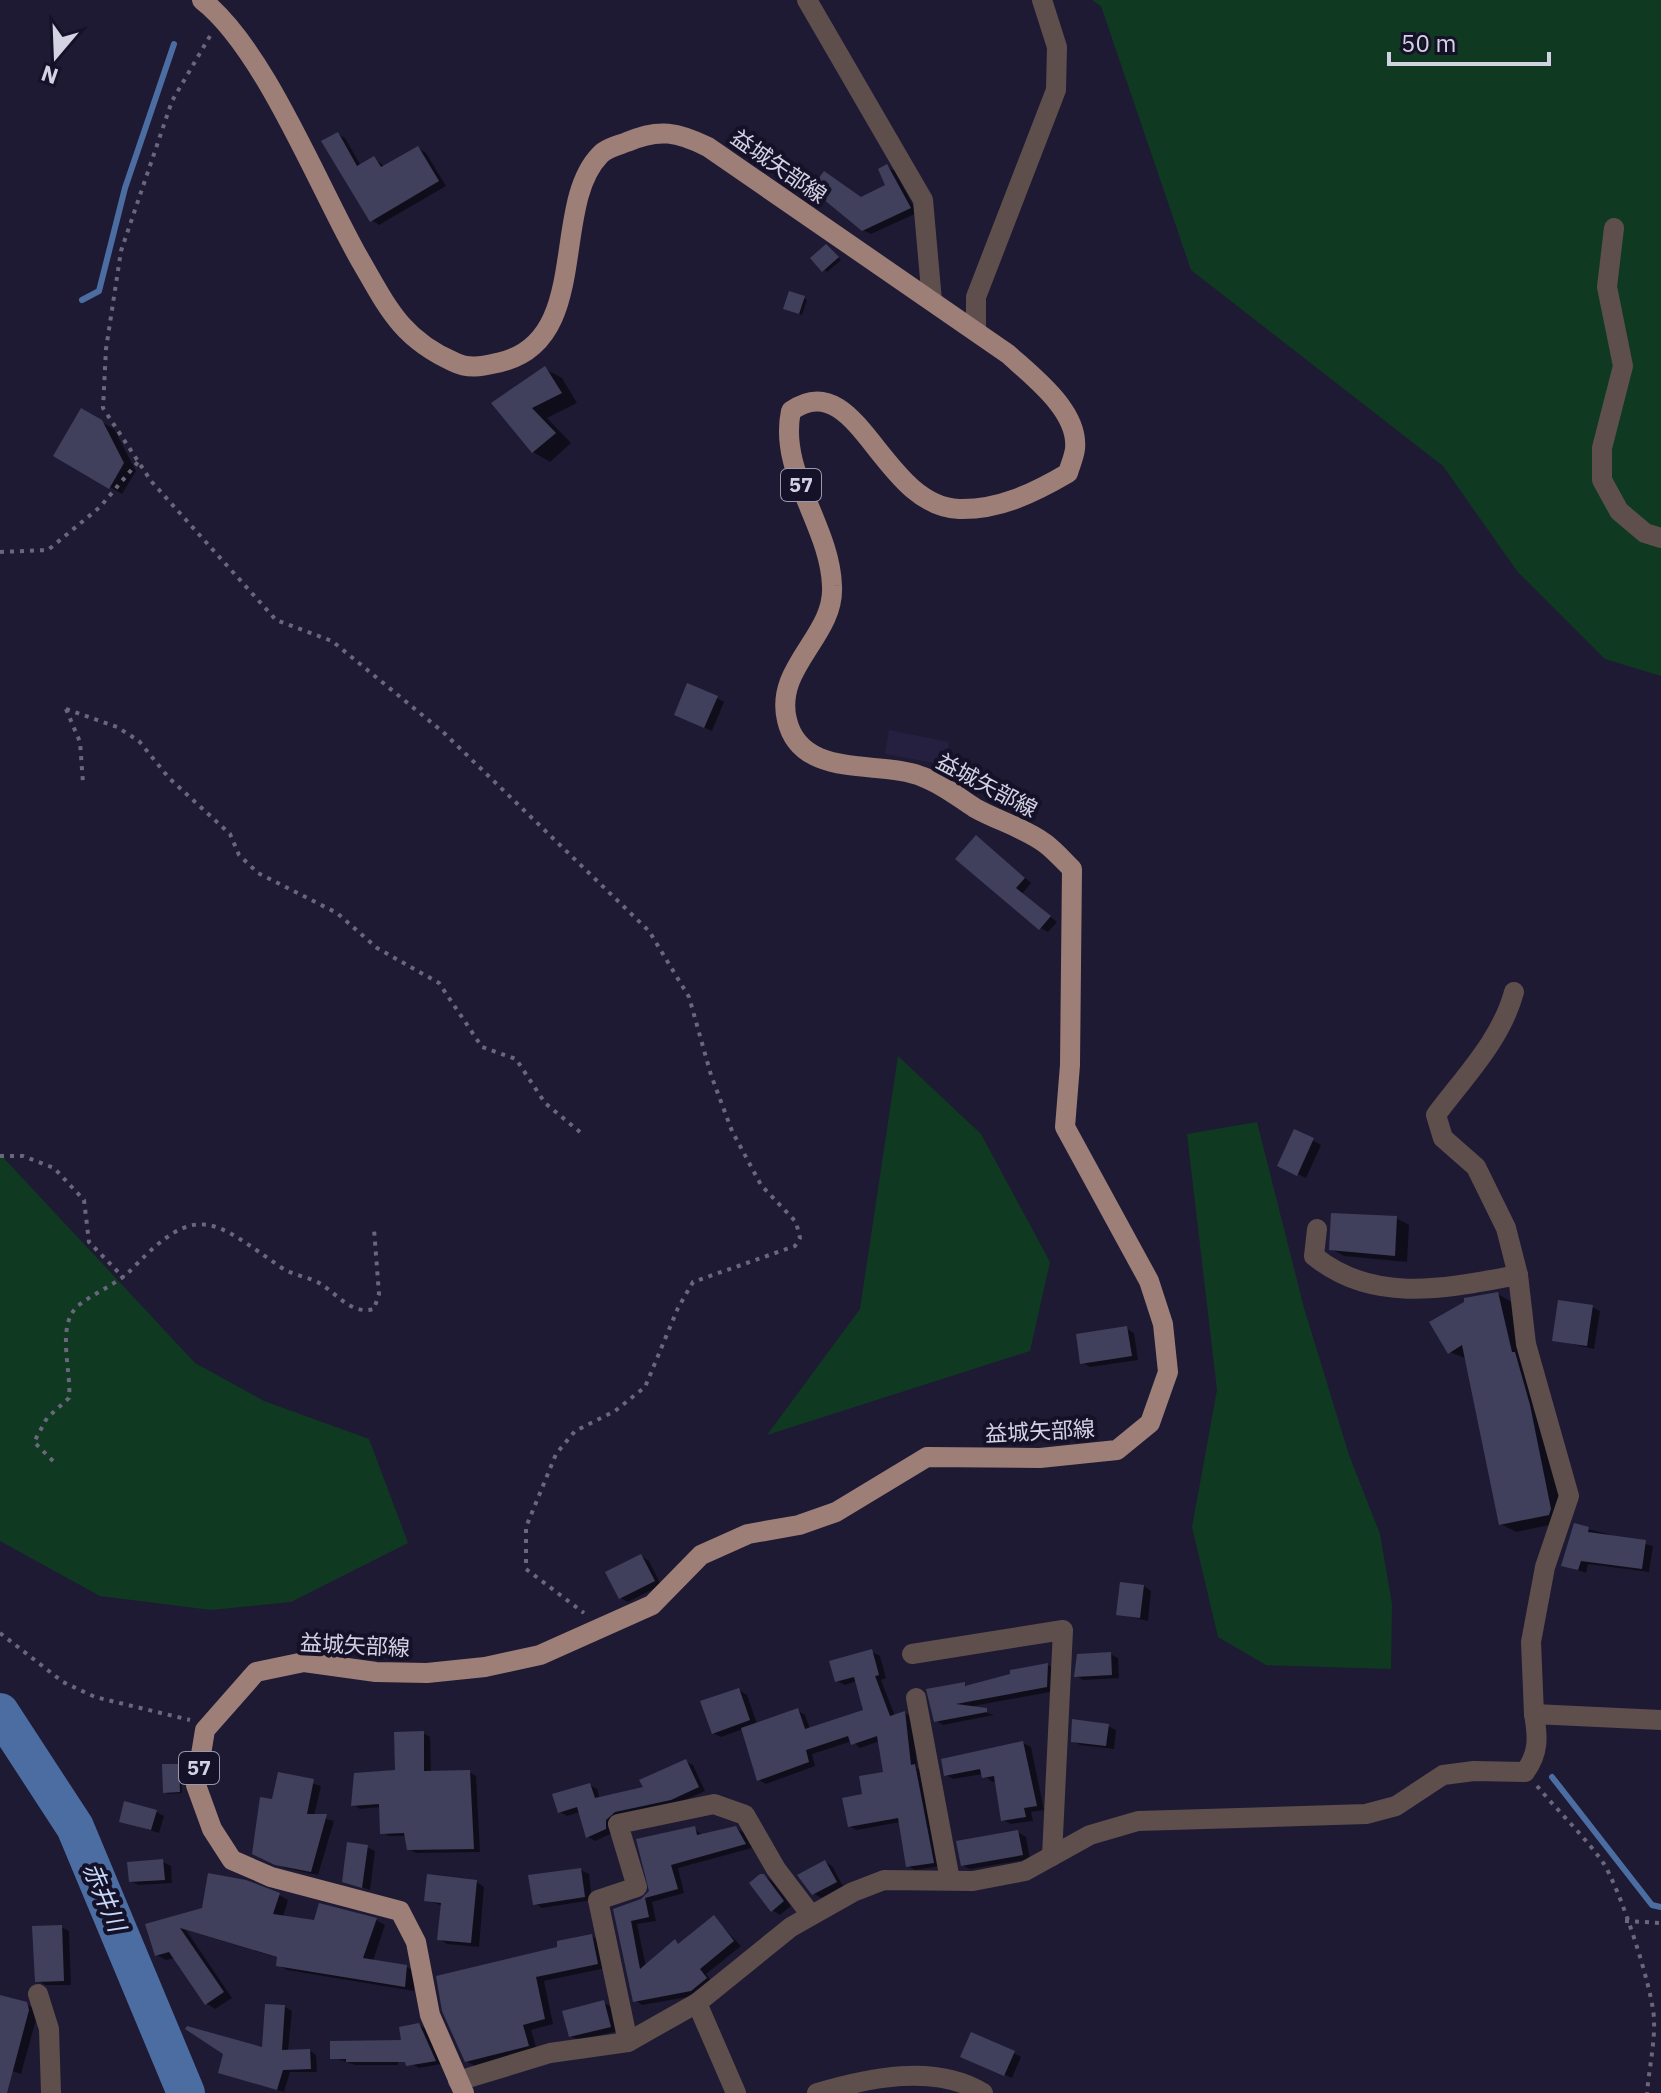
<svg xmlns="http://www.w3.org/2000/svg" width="1661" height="2093" font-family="'IBM Plex Sans','Noto Sans JP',sans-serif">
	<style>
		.built { fill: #25203f }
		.green { fill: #103922 }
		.shadow { fill: #0007 }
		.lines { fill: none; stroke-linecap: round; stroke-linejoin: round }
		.stream { stroke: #4b6da2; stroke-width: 6 }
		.river { stroke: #4b6da2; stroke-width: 38 }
		.building { fill: #40405c }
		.path { stroke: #69677c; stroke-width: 4; stroke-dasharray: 4 6; stroke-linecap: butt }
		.street { stroke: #5e4f4c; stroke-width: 20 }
		.primary { stroke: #9d7f78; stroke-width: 20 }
		.labels { text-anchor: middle; stroke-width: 8; stroke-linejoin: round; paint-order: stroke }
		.shield { fill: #151129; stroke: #9a98ab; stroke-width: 2 }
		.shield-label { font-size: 20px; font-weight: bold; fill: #d3d2e3 }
		.street-label { font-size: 22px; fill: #d3d2e3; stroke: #151129 }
		.water-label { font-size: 24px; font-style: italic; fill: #c5d9f9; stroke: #151129 }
	</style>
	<rect width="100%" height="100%" fill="#1e1a33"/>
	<path class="built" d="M889,730L949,742L945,765L885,754Z"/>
	<g class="green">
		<path d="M1092,0H1661V676L1605,659L1517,571L1443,466L1191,270L1101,6Z"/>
		<path d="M898,1056L981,1134L1050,1262L1030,1351L767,1435L860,1309Z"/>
		<path d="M1257,1122L1304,1308L1349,1455L1380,1534L1392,1604L1391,1669L1266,1665L1218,1637L1192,1527L1217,1390L1187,1134Z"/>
		<path d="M0,1154L195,1363L264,1401L369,1439L408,1543L291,1602L211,1610L100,1596L0,1541Z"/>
	</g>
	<g class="shadow">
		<path d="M338,134L345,138L361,166L374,158L385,167L418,148L426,153L446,186L379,225L372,220Z"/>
		<path d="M887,167L895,171L917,213L871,234L863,230L862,198L888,186Z"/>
		<path d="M830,249L841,260L827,272L813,258Z"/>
		<path d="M804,298L807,300L802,315L788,310Z"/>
		<path d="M545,369L562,378L577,403L547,418L571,443L550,462L533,452L494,403Z"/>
		<path d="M82,411L114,429L136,471L122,494L56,455Z"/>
		<path d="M717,698L724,702L712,731L684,718Z"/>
		<path d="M984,842L1031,883L1022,894L1057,922L1048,932L1041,928Z"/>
		<path d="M1295,1131L1321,1145L1306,1178L1287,1169Z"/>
		<path d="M1396,1218L1409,1225L1407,1262L1344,1256L1331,1249Z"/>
		<path d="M1498,1294L1513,1303L1544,1415L1564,1522L1516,1532L1501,1524L1467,1359L1450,1352Z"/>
		<path d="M1592,1307L1600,1311L1594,1349L1555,1340Z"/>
		<path d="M1126,1328L1134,1333L1138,1360L1090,1367L1082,1362Z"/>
		<path d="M1588,1529L1653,1546L1649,1572L1588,1564L1586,1573L1564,1565Z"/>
		<path d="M641,1556L649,1561L661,1585L628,1602L620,1598Z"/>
		<path d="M1144,1586L1151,1591L1148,1621L1118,1614Z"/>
		<path d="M872,1652L880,1656L886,1678L881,1680L895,1716L905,1713L912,1717L917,1768L922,1771L940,1866L915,1870L908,1866L900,1822L857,1830L849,1826L864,1796L886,1773L880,1741L860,1748L852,1741L812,1754L815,1766L766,1784L759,1780L743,1729L721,1737L713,1733L739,1690L747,1695L757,1724L797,1710L805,1715L810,1729L866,1712L857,1681L845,1685L837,1681Z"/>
		<path d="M1110,1654L1118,1658L1119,1678L1083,1680L1076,1676Z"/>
		<path d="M1048,1665L1056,1670L1055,1691L968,1707L994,1715L943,1725L935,1720L964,1684L969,1687L1012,1675V1672Z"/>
		<path d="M1108,1726L1116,1730L1114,1749L1080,1745L1073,1741Z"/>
		<path d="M423,1733L430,1737L431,1773L469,1772L476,1776L480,1852L416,1853L409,1849L406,1836H389L382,1832L381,1807L360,1809L353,1805L397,1772Z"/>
		<path d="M1023,1743L1031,1747L1044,1810L1031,1812L1033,1821L1011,1824L1003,1820L997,1781L992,1782L983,1774L953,1779L946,1775Z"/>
		<path d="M685,1761L693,1765L705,1791L595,1841L588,1837L580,1812L567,1816L560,1812L590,1785L597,1789L600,1799L646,1789Z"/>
		<path d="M178,1766L181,1768L182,1793L168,1794L165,1792Z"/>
		<path d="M280,1774L321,1786L314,1816L334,1821L318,1875L285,1868L262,1858Z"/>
		<path d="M156,1812L164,1816L159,1833L121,1821Z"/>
		<path d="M735,1828L743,1832L752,1848L678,1868L684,1893L652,1902L656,1921L637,1924L646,1967L675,1942L680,1945L714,1918L741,1946L706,1974L713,1983L699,1995L642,2005L635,2000L615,1910L642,1901L694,1829L703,1835Z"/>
		<path d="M1018,1832L1026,1837L1030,1859L970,1869L962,1865Z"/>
		<path d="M367,1847L375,1851L370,1890L344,1881Z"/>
		<path d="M163,1862L171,1866L172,1883L138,1885L131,1881Z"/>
		<path d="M825,1862L832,1866L843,1886L821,1898L813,1893Z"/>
		<path d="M581,1870L589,1874L592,1900L542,1908L535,1903Z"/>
		<path d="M764,1876L772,1881L791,1906L780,1915L772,1910Z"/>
		<path d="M477,1882L484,1887L479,1947L447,1944L439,1939L443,1906L426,1900Z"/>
		<path d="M279,1895L288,1900L283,1917L315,1922L376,1920L385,1925L373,1961L407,1967L416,1972L414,1991L287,1970L278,1965L279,1958L186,1930L232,1998L215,2009L206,2003L175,1958L166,1960L157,1955L148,1926Z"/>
		<path d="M61,1927L69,1931L71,1985H45L37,1980Z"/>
		<path d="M592,1936L600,1941L606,1968L544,1981L553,2024L531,2030L537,2050L475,2066L466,2061L560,1948Z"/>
		<path d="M0,1997L26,2004L35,2009L37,2016L21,2074L0,2067Z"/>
		<path d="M604,2003L612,2007L618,2031L578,2040L570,2036Z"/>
		<path d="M285,2007L292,2011L288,2051H310L316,2055L317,2072H290L284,2092L220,2072L264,2050Z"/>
		<path d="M419,2025L426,2029L441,2064L419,2068L412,2064Z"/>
		<path d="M397,2046L398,2065H355L332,2057Z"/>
		<path d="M1014,2053L1021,2057L1012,2078L970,2060Z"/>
	</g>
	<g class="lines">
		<g class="stream">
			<path d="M82,300L99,291L125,188L174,44"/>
			<path d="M1552,1777L1652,1905L1661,1907"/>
		</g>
		<path class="river" d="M0,1712L75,1827L186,2093"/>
	</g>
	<g class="building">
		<path d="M338,132L357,166L374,156L381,167L418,146L439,181L370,222L321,141Z"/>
		<path d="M887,164L911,208L862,231L811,189L824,171L861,197L885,185L878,169Z"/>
		<path d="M826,244L839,257L822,272L810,258Z"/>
		<path d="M789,291L805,296L799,314L783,309Z"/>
		<path d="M545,366L562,393L532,408L556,433L532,453L491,403Z"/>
		<path d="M81,408L102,420L124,463L109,489L53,456Z"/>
		<path d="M687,683L718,696L704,728L674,715Z"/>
		<path d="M976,835L1025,878L1016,888L1051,916L1039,930L955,859Z"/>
		<path d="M1294,1129L1314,1138L1297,1176L1277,1166Z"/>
		<path d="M1331,1213L1397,1216L1395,1256L1329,1250Z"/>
		<path d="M1498,1292L1512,1352H1515L1530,1405L1551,1509L1549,1515L1499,1525L1462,1345L1448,1354L1429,1322L1464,1302V1298Z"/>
		<path d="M1558,1300L1593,1305L1587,1346L1552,1341Z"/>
		<path d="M1127,1326L1132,1356L1080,1364L1076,1334Z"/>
		<path d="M1574,1523L1589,1527L1588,1532L1646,1540L1642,1569L1581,1561L1578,1570L1561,1566Z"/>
		<path d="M641,1554L655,1581L619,1599L605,1572Z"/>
		<path d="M1120,1582L1144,1585L1140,1618L1116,1615Z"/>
		<path d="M872,1649L879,1675L875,1676L890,1716L905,1711L911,1765L915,1764L934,1863L906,1867L898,1818L848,1827L842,1798L862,1794L859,1776L883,1772L877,1736L851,1745L848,1736L806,1750L809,1762L757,1781L741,1728L798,1708L805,1729L863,1710L854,1677L835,1682L829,1661Z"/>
		<path d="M1111,1652L1112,1675L1074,1677L1077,1654Z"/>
		<path d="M1048,1663L1047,1687L956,1704L987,1708V1712L934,1722L926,1689L965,1682V1686L1010,1674V1670Z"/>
		<path d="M739,1688L750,1720L712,1734L700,1701Z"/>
		<path d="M1072,1719L1109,1724L1106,1746L1071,1742Z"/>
		<path d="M424,1731V1771L470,1770L474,1849L407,1850L404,1833L380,1834L379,1804L351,1806L354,1773L395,1770L394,1732Z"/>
		<path d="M1023,1741L1037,1806L1024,1808L1026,1817L1001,1821L994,1776L982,1778L980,1769L944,1776L941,1759Z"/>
		<path d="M686,1759L699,1787L671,1800L615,1812L606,1820V1829L586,1838L577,1807L558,1813L552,1794L590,1783L595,1798L643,1787L639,1780Z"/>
		<path d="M162,1764H179L180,1792L163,1793Z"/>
		<path d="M278,1772L314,1779L307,1814H327L311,1872L275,1865L252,1854L260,1797L272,1799Z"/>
		<path d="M124,1801L157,1810L151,1830L119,1822Z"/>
		<path d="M695,1826L697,1835L736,1826L746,1844L671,1865L678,1889L645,1898L649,1917L631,1921L640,1969L675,1939L678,1944L714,1915L734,1941L700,1969L707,1978L691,1991L633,2002L613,1909L641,1899L649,1891L636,1839Z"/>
		<path d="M1018,1830L1023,1855L961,1866L956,1841Z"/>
		<path d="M347,1842L368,1845L362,1888L342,1882Z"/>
		<path d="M163,1859L165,1880L129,1882L127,1862Z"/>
		<path d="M825,1860L837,1882L812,1895L797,1875Z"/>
		<path d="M581,1868L585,1897L533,1905L528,1875Z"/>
		<path d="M208,1873L246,1880L280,1893L273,1914L314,1920L319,1903L377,1918L363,1958L407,1965L405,1987L276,1966L277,1957L180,1928L224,1992L205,2005L169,1952L155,1956L145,1924L202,1908Z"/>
		<path d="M427,1874L477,1880L471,1943L437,1940L441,1903L424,1901Z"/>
		<path d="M760,1874H764L784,1901L771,1912L749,1883Z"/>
		<path d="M62,1925L64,1981L35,1982L32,1926Z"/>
		<path d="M592,1934L598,1964L536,1977L545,2019L523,2025L529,2046L465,2062L442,2011L436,1976L557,1947V1941Z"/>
		<path d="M0,1995L27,2002L29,2010L7,2093H0Z"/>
		<path d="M604,2000L611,2027L569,2037L562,2011Z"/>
		<path d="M265,2004L285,2005L282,2050L310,2049L311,2069L283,2070L277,2090L218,2073L223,2054L185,2029L187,2026L262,2047Z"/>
		<path d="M419,2023L436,2061L406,2066L405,2062H346V2059H330V2041L401,2040L399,2027Z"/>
		<path d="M971,2032L1015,2051L1004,2076L960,2057Z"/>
	</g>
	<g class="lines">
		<g class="path">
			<path d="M210,36L172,101L121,251L106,349L103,408L151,481L276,620L332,641L443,732L649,931L689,997L711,1075L732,1131L761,1185L796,1222L800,1238L795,1246L693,1282L678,1308L645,1387L615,1411L575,1431L556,1454L526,1527V1569L584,1613"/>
			<path d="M0,552L48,550L100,507L138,462"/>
			<path d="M66,709L117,727L139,741L169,778L230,834L239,855L258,873L337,913L377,948L439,983L482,1047L516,1059L545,1103L580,1132"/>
			<path d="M66,709L80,742L83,783"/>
			<path d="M0,1156H23L54,1168L84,1200L89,1242L124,1278"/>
			<path d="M53,1461L34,1442L47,1418L69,1398C72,1372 55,1324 79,1305C97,1291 118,1284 134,1267C198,1200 214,1221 282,1268C294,1276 310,1277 321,1284C338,1295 352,1315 374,1309L379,1294L374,1229"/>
			<path d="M0,1633L63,1682L95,1697L190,1720"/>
			<path d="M1537,1786C1558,1811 1583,1835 1602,1861C1619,1885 1653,1989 1654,2019C1655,2043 1649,2069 1647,2093"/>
			<path d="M1625,1921L1661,1923"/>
		</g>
		<g class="street">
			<path d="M807,0L923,200L932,301"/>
			<path d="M1614,228L1607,287L1623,366L1602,448V480L1619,511L1645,533L1661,538"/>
			<path d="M976,331V297L1056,90L1057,47L1042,0"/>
			<path d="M1514,992C1501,1040 1465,1076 1436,1115L1443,1138L1476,1167L1506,1228L1518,1275L1526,1344L1569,1496L1545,1567L1531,1642L1534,1714"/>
			<path d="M1317,1229L1314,1256C1374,1305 1448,1288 1518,1275"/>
			<path d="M912,1654L1063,1630L1052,1856"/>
			<path d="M916,1698L950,1880"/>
			<path d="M38,1994L49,2029L51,2093"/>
			<path d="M697,2003L736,2093"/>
			<path d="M628,2042L598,1900L637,1887L618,1824L714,1804L745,1815L776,1869L811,1915"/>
			<path d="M458,2081L550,2053L628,2042L697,2003L791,1927L853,1892L884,1880L973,1881L1025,1871L1090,1835L1138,1821L1366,1814L1396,1806L1443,1775L1474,1771L1525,1772C1539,1753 1538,1737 1534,1714L1661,1720"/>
			<path d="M817,2093C868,2078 935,2063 983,2093"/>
		</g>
		<path class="primary" d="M202,0C264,48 318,186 359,258C387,306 400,338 454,362C470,370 483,366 501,362C592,340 550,206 600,155C606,148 619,145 627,142C659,128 678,132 708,147L1008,354C1033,377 1079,411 1075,449C1074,457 1070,466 1068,473C1034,493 999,510 959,509C881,506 858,364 791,411C778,472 830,525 832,586C835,636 774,667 787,720C801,781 882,759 923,777C942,784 958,797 975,808C998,821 1025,828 1046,844C1055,851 1064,861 1072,869L1070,1065L1065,1127L1149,1281L1163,1324L1168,1372L1150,1423L1117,1450L1040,1458L927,1457L836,1512L799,1525L748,1534L701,1555L652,1605L540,1655L485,1667L427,1673L376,1672L304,1662L256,1672L205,1730L196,1785L212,1829L232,1860L271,1877L400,1911L416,1942L430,2015L464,2093"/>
	</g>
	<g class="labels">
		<g class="shield">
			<rect x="781" y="469" width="40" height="32" rx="6"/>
			<rect x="179" y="1752" width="40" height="32" rx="6"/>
		</g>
		<g class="shield-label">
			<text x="801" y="492">57</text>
			<text x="199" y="1775">57</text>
		</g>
		<g class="street-label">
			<text transform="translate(779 166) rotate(35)" y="8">益城矢部線</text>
			<text transform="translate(987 785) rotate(28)" y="8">益城矢部線</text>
			<text transform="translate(1040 1431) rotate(-3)" y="8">益城矢部線</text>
			<text transform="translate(355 1645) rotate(3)" y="8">益城矢部線</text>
		</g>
		<g class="water-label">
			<text transform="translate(104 1897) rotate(67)" y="8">赤井川</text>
		</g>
	</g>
	<g transform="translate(56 56) rotate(199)" stroke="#151129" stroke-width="6" paint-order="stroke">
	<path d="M0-6L14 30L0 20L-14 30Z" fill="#d3d2e3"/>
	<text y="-12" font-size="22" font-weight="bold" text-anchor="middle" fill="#d3d2e3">N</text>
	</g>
	<path d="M1389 52v12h160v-12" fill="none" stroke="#d3d2e3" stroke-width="4"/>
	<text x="1401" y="52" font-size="24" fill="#d3d2e3" stroke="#151129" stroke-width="6" paint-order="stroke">50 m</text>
</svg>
